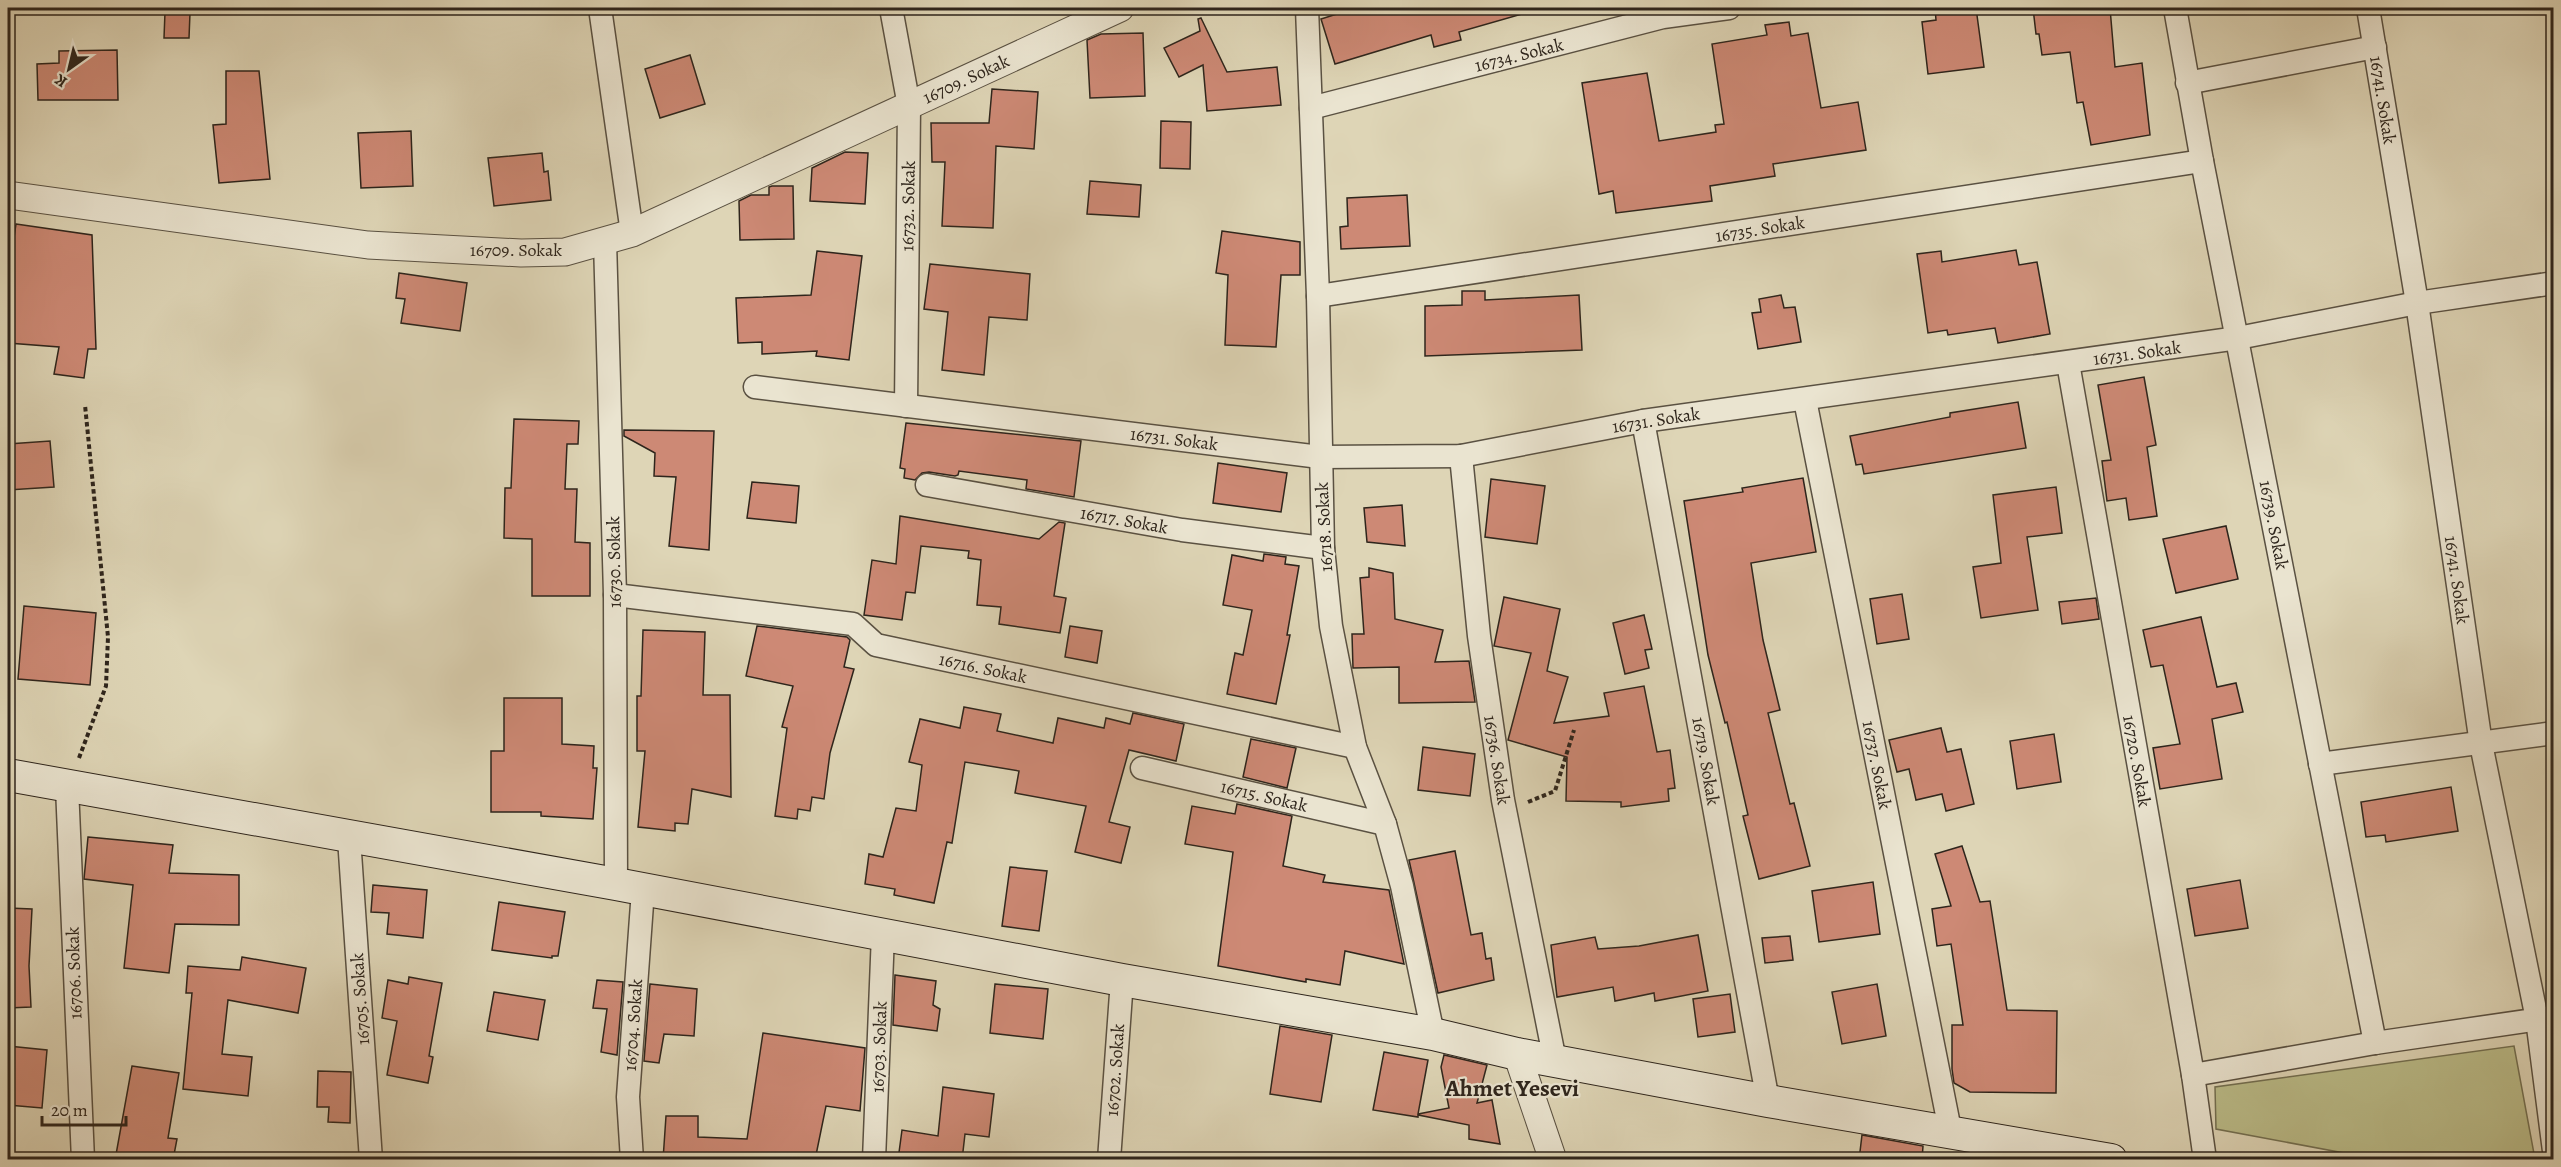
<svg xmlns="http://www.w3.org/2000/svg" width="2561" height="1167" font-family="Alegreya,serif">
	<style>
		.green { fill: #babb88; stroke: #747052; stroke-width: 1.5 }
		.building { fill: #cd8975; stroke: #2e251c; stroke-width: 1.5 }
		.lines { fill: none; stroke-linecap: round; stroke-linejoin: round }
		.minor-casing { stroke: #5a5142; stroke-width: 25 }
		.tertiary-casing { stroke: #5a5142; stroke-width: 29 }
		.secondary-casing { stroke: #2e251c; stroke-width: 34 }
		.path { stroke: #2e251c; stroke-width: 4; stroke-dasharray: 4.5 3; stroke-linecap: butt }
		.minor { stroke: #eae4d0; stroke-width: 22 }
		.tertiary { stroke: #eae4d0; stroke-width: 27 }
		.secondary { stroke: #eae4d0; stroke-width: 32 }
		.labels { text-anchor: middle; stroke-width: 4.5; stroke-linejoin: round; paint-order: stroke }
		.street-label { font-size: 18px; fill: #2e251c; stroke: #eae4d0 }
		.district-label { font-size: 24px; font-weight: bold; fill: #2e251c; stroke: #eae4d0 }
	</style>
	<rect width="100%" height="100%" fill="#ded5b6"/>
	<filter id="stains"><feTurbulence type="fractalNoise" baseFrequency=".00333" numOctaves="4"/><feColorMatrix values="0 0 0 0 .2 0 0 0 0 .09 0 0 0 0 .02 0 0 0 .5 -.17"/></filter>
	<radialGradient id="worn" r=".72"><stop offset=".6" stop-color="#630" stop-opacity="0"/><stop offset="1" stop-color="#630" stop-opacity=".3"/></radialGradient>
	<path class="green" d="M2514,1046L2535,1159H2376L2216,1129L2215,1087Z"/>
	<g class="building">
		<path d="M1356,8H1521L1522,14L1459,32L1461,40L1434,47L1431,35L1335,64L1321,19Z"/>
		<path d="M1935,8H1976L1984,67L1928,74L1922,22L1936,20Z"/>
		<path d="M2033,8H2110L2115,67L2142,63L2150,135L2091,145L2083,102L2077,103L2070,52L2042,55L2039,34H2036Z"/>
		<path d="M165,12L190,13L189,38H164Z"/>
		<path d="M1201,18L1227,72L1277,67L1281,105L1207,111L1203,65L1179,77L1164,48L1200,31L1198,19Z"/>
		<path d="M1789,22L1791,36L1808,33L1821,108L1858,102L1866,150L1773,164L1775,176L1710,186L1712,201L1616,213L1613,191L1599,194L1582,83L1647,73L1659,141L1716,132L1715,125L1724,124L1712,44L1767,35L1765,25Z"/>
		<path d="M1143,33L1145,96L1090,98L1087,40L1101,34Z"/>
		<path d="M117,50L118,100H38L37,64L59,63V51Z"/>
		<path d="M690,55L705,104L660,118L645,69Z"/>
		<path d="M226,71H259L270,179L219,183L213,125L226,124Z"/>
		<path d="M992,89L1038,92L1034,149L996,146L993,228L942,226L945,162H932L931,123H989Z"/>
		<path d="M1161,121L1191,122L1190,169L1160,168Z"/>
		<path d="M411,131L413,186L361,188L358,133Z"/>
		<path d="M845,152L868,153L865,204L810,201L812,168Z"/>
		<path d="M542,153L544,172L548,171L551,200L494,206L488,158Z"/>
		<path d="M1090,181L1141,185L1139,217L1087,214Z"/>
		<path d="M772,186H793L794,239L740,240L739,201L751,195H769V187Z"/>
		<path d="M1407,195L1410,246L1341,249L1340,227L1348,226L1347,198Z"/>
		<path d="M16,224L92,235L96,349H88L84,378L54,374L59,347L8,343V278Z"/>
		<path d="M1222,231L1300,242V275H1281L1276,347L1225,345L1228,275L1216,273Z"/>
		<path d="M2016,250L2019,265L2037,262L2050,334L1998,343L1995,328L1948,335L1947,330L1928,333L1917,254L1941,251L1942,262Z"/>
		<path d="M817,251L862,256L849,360L816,356L817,351L762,354V342L738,343L736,298L811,295Z"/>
		<path d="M930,264L1030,274L1027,320L989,317L984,375L942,370L948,312L924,309Z"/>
		<path d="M399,273L467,283L460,331L401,323L405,299L396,298Z"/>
		<path d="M1462,291H1485V300L1579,295L1582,350L1425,356V306L1462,305Z"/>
		<path d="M1781,295L1784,308L1795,307L1801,342L1758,349L1752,313L1761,312L1759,299Z"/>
		<path d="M2144,377L2156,445L2147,447L2157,516L2129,520L2126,498L2107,501L2102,461L2111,460L2098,385Z"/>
		<path d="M2018,402L2026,448L1864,474L1862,464L1856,465L1850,436L1950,417V413Z"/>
		<path d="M514,419L579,421L578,444H567L565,489H577L575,542L590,543V596H532V539L504,538L505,488H511Z"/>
		<path d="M906,423L1081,441L1074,497L1026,489L1027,480L959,471L958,475L955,476L929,472L922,473L915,480L904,478L905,469L900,468Z"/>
		<path d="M624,430L714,431L709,550L669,546L676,477L654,476L655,453L624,436Z"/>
		<path d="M50,441L54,487L8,490V444Z"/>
		<path d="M1218,463L1287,473L1281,512L1213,503Z"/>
		<path d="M1803,478L1816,552L1751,563L1763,640L1780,710L1768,713L1790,804L1794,803L1810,866L1759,879L1743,816L1748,815L1727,722L1725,723L1708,655L1684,501L1743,492L1742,488Z"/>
		<path d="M1491,479L1545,486L1537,544L1485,537Z"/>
		<path d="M752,482L799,486L796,523L747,518Z"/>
		<path d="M2056,487L2062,533L2027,537L2038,610L1981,618L1973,567L2001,563L1993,495Z"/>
		<path d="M1402,505L1405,546L1367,542L1364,508Z"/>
		<path d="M900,516L1039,539L1059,522L1065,523L1054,596L1066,598L1060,633L999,624L1001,607L977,605L981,560L968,558L969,551L921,546L915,593L906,592L902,620L864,615L872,560L896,564Z"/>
		<path d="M2226,526L2238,579L2176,593L2163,539Z"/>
		<path d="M1264,554L1286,557L1285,564L1299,566L1287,635H1290L1276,704L1227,694L1235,653L1243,655L1252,610L1223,605L1232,555L1263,561Z"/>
		<path d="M1369,568L1393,573L1395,619L1443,630L1435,662L1469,661L1475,702L1399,703V667L1353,668L1352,634H1364L1360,578L1369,577Z"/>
		<path d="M1902,594L1909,639L1877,644L1870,599Z"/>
		<path d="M1504,597L1560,609L1547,671L1568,677L1554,723L1609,716L1604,693L1644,686L1657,752L1670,750L1675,788L1668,789L1669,801L1621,807V802L1566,801L1567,757L1508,740L1531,653L1494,646Z"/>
		<path d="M2096,598L2099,619L2062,624L2059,602Z"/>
		<path d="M24,606L96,613L90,685L18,679Z"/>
		<path d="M1644,615L1652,649L1645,650L1649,668L1625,674L1613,623Z"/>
		<path d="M2201,617L2217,687L2236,683L2243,712L2212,719L2222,779L2160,789L2153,748L2180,744L2163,665L2151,667L2143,630Z"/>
		<path d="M757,626L847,637L850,640L844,667L854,669L830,753L824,799L812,797L810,811L798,809L797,819L775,816L787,728L782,727L793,686L746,676Z"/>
		<path d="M1070,626L1102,631L1097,663L1065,657Z"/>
		<path d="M643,630L705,632L703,695H730L731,797L692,789L688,824L675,823V831L638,827L645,751H637V696H641Z"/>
		<path d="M504,698H562V744L594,746L593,768H597L593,819L541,816V812H491V751H504Z"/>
		<path d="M964,707L1001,714L997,731L1053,743L1058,718L1104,728L1106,718L1130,724L1133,713L1184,724L1176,761L1129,750L1109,822L1130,827L1121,863L1075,852L1086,806L1015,793L1019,771L965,762L952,843L947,842L934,903L894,895L895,889L865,884L869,854L883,857L896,808L916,811L922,765L909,762L920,719L960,728Z"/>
		<path d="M1941,728L1947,752L1961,749L1974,804L1946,811L1942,794L1916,800L1909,769L1897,772L1889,740Z"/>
		<path d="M2054,734L2061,782L2017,789L2010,741Z"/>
		<path d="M1251,739L1296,748L1287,788L1243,777Z"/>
		<path d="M1423,747L1475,754L1470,796L1418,790Z"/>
		<path d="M2451,787L2458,831L2386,842L2385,835L2366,837L2361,802Z"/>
		<path d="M1237,804L1292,816L1283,866L1325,875L1323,882L1389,890L1404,964L1345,951L1340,985L1306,979V982L1218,966L1233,852L1185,844L1192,806L1235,814Z"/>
		<path d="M88,837L173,845L169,873L239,875V925L175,924L169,973L124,968L133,885L84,879Z"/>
		<path d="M1962,846L1980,902L1990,901L2007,1010L2057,1011L2056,1093L1970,1092L1954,1083L1952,1069V1025H1963L1951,944L1937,946L1932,909L1951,906L1935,854Z"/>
		<path d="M1455,851L1471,935L1482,933L1486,959L1491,958L1494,980L1438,993L1409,860Z"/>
		<path d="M1010,867L1047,871L1039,931L1002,926Z"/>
		<path d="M2240,880L2248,928L2195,936L2187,889Z"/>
		<path d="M1873,882L1880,934L1819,942L1812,891Z"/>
		<path d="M373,885L427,890L423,938L387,934L389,913L371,912Z"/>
		<path d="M499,902L565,912L558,956H552V958L492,950Z"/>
		<path d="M8,908L32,909L29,966L31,1007L8,1008Z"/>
		<path d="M1698,935L1708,991L1655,1001L1654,993L1615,1001L1613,987L1557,997L1551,945L1595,937L1598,949L1639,946Z"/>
		<path d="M1790,936L1793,960L1765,963L1762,938Z"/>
		<path d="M242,957L306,968L298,1013L228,1000L222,1054L252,1057L248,1096L183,1089L192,993H186L188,966L240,970Z"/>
		<path d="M895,975L936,981L933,1005L940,1009L937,1031L893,1025Z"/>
		<path d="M409,977L442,983L429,1056L433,1057L428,1083L387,1075L397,1021L382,1018L388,980L408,984Z"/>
		<path d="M597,980L623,982L617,1055L601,1052L607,1009L593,1008Z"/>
		<path d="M650,984L697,989L694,1036L664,1034L659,1063L644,1061Z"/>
		<path d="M995,984L1048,989L1043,1039L990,1033Z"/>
		<path d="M1877,984L1886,1036L1842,1044L1832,992Z"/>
		<path d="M494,992L545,1000L538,1040L487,1031Z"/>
		<path d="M1730,994L1735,1032L1698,1037L1693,999Z"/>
		<path d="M1280,1026L1332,1035L1321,1102L1270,1094Z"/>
		<path d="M763,1033L865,1048L860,1111L826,1106L815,1160H663L666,1116H698V1137L747,1139Z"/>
		<path d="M8,1046L47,1050L42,1108L8,1105Z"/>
		<path d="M1384,1052L1428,1060L1418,1114L1449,1108L1441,1067L1444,1055L1487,1065L1477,1103L1492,1100L1500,1144L1469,1139V1125L1418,1115V1117L1373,1110Z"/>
		<path d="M132,1066L179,1073L168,1138L177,1139L173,1160H115Z"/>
		<path d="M318,1071L351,1072L350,1123L328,1122L329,1107H317Z"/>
		<path d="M943,1087L994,1094L989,1137L965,1134L962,1160H898L902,1130L938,1136Z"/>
		<path d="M1862,1135L1923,1146L1922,1160H1859Z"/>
	</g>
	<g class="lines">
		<g class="minor-casing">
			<g id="minor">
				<path d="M600,8L632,233"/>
				<path d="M891,8L909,106L906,406"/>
				<path d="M1307,8L1318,296L1323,548L1331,626L1355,747L1385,824L1402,886L1433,1034"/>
				<path d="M2175,8L2202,161L2375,1043"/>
				<path d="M2368,8L2417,303L2481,744L2537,1019L2554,1151"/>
				<path d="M2187,83L2375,47"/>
				<path d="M1311,108L1663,17L1729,8"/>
				<path d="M605,241L615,595L616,884"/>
				<path d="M1318,296L2202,161"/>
				<path d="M2068,363L2193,1075L2205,1160"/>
				<path d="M755,387L1320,457L1461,456L1643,421L2238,338L2417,303L2554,283"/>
				<path d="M1805,400L1950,1130"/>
				<path d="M1643,421L1768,1101"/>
				<path d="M1461,456L1479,636L1503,800L1555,1061"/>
				<path d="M927,485L1182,530L1323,548"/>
				<path d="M615,595L853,624L876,645L1355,747"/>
				<path d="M2320,764L2554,733"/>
				<path d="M1142,768L1385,824"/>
				<path d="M67,787L83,1160"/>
				<path d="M349,838L371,1160"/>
				<path d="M2193,1075L2375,1043L2554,1017"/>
				<path d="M632,1160L628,1097L643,890"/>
				<path d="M874,1160L883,934"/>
				<path d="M1109,1160L1122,980"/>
			</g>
		</g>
		<g class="tertiary-casing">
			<g id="tertiary">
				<path d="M8,195L368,245L521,253L565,252L632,233L1120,8"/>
				<path d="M1517,1054L1553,1160"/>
			</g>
		</g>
		<g class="secondary-casing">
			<path id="secondary" d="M8,775L616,884L1122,980L1433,1034L1517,1054L1768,1101L2111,1160"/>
		</g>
		<g class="path">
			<path d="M79,758L106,686L108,637L85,405"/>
			<path d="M1528,802L1555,791L1574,730"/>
		</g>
		<use href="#minor" class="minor"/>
		<use href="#tertiary" class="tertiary"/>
		<use href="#secondary" class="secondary"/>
	</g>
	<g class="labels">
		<g class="street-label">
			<text transform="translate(1519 55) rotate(-14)" y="6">16734. Sokak</text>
			<text transform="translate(966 79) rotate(-25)" y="6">16709. Sokak</text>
			<text transform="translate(2383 100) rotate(81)" y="6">16741. Sokak</text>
			<text transform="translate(908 206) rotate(-89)" y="6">16732. Sokak</text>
			<text transform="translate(1760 229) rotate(-9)" y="6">16735. Sokak</text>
			<text x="516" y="256">16709. Sokak</text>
			<text transform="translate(2137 353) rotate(-8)" y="6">16731. Sokak</text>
			<text transform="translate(1656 420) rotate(-9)" y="6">16731. Sokak</text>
			<text transform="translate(1174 439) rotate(7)" y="6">16731. Sokak</text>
			<text transform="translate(1124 520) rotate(10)" y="6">16717. Sokak</text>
			<text transform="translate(2274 525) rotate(79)" y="6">16739. Sokak</text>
			<text transform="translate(1324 527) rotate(-93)" y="6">16718. Sokak</text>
			<text transform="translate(614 562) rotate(-91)" y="6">16730. Sokak</text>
			<text transform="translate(2457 580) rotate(82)" y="6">16741. Sokak</text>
			<text transform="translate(983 668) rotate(12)" y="6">16716. Sokak</text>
			<text transform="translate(1497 760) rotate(81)" y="6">16736. Sokak</text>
			<text transform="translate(1706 761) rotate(80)" y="6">16719. Sokak</text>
			<text transform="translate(2137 761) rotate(80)" y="6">16720. Sokak</text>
			<text transform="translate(1877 765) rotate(79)" y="6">16737. Sokak</text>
			<text transform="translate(1264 796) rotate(13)" y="6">16715. Sokak</text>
			<text transform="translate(74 973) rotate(-92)" y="6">16706. Sokak</text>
			<text transform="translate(360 999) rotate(-94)" y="6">16705. Sokak</text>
			<text transform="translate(633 1025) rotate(-86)" y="6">16704. Sokak</text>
			<text transform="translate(879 1047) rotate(-88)" y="6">16703. Sokak</text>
			<text transform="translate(1115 1070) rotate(-86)" y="6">16702. Sokak</text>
		</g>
		<g class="district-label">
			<text x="1512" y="1096">Ahmet Yesevi</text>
		</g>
	</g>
	<rect width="2561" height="1167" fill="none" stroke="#ded5b6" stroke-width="30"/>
	<rect x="9" y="9" width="2543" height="1149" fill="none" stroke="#2e251c" stroke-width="3"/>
	<rect x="15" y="15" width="2531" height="1137" fill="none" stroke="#2e251c" stroke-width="1.5"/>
	<g transform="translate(69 69) rotate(214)" stroke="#eae4d0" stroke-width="4.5" paint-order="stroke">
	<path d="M0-4.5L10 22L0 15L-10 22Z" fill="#2e251c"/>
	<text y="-9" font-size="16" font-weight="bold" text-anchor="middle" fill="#2e251c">K</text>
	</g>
	<path d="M42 1116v9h84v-9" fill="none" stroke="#2e251c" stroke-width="3"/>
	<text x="51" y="1116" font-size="18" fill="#2e251c" stroke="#eae4d0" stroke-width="4.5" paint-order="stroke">20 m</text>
	<rect width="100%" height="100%" filter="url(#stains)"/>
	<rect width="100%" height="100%" fill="url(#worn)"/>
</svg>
